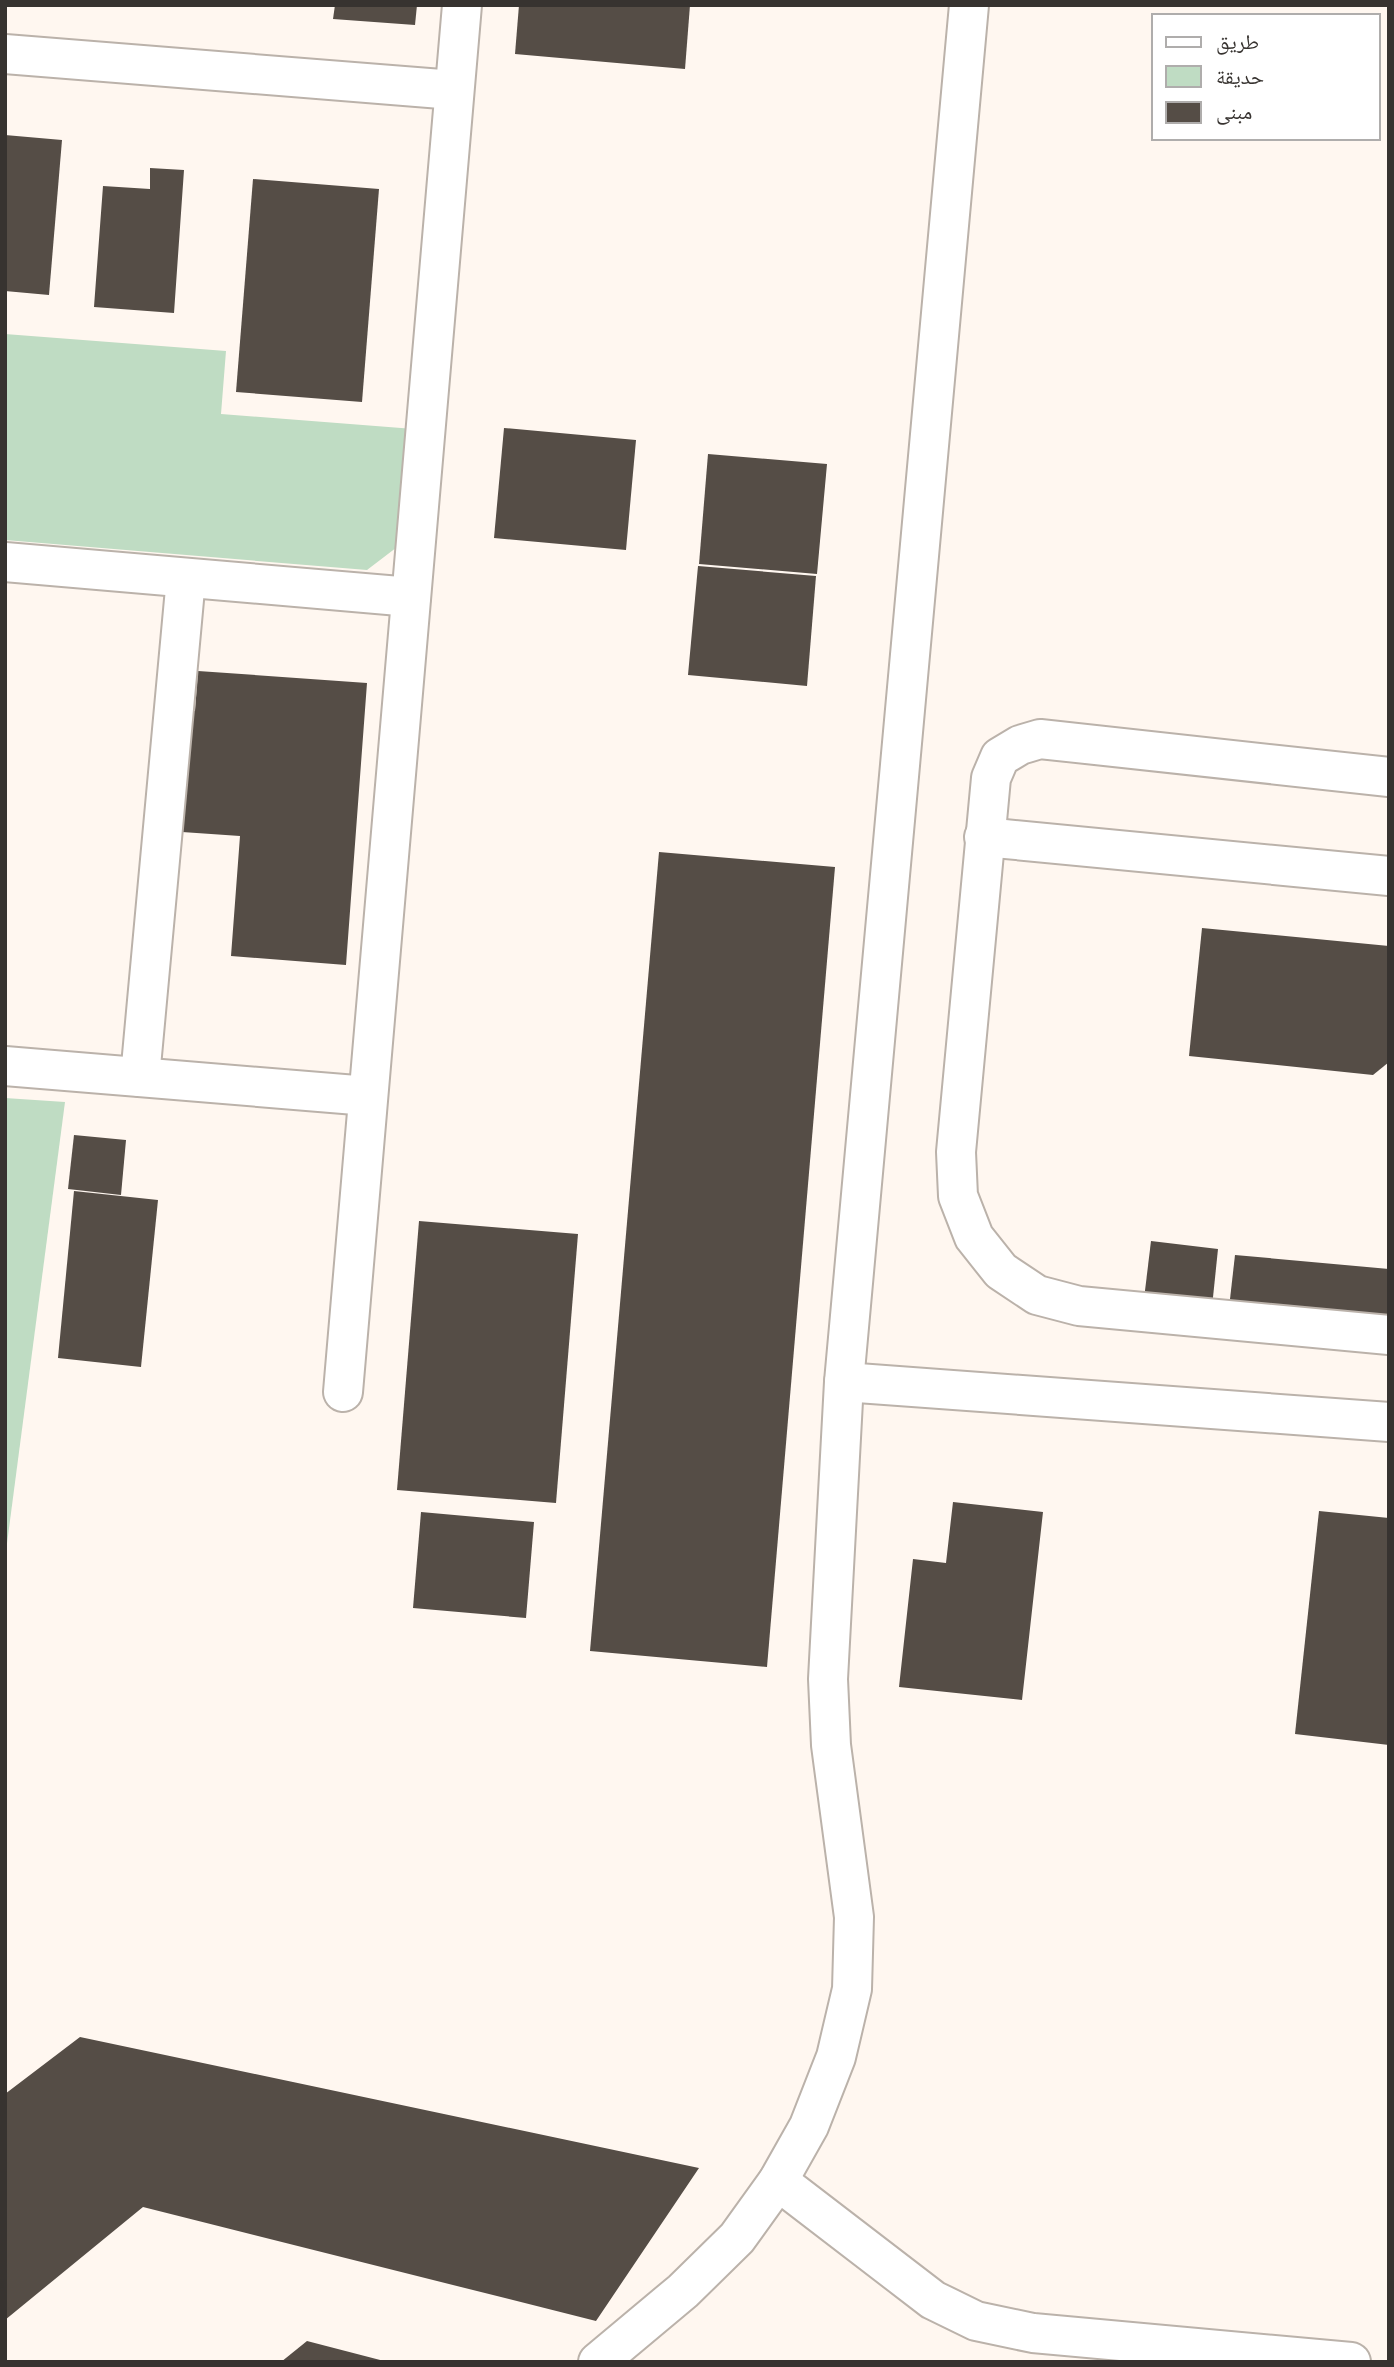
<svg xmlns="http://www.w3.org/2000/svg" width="1394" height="2367" font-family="Roboto,'Noto Naskh Arabic',sans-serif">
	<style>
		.green { fill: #bfdcc3 }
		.building { fill: #554d46 }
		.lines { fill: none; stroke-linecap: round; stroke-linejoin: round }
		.minor-casing { stroke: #bbb2aa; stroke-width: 42 }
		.minor { stroke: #fff; stroke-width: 38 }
	</style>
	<rect width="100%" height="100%" fill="#fff7f0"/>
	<g class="green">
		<path d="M5,334L226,351L221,414L414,429L405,541L367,570L5,540Z"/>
		<path d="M5,1098L65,1102L6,1551H5Z"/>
	</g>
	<g class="building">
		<path d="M335,5H417L415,25L333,19Z"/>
		<path d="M519,5H690L685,69L515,54Z"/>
		<path d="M5,135L62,140L49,295L5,291Z"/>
		<path d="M150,168L184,170L174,313L94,307L103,186L150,189Z"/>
		<path d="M253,179L379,189L362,402L236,392Z"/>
		<path d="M504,428L636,440L626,550L494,538Z"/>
		<path d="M708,454L827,464L817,574L699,564Z"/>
		<path d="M698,566L816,576L807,686L688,675Z"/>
		<path d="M198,671L367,683L346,965L231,956L240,836L182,832L184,802L179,709L195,711Z"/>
		<path d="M659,852L835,867L767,1667L590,1651Z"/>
		<path d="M1202,928L1389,946V1062L1373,1075L1189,1056Z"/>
		<path d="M74,1135L126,1140L121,1195L68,1189Z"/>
		<path d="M74,1191L158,1200L141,1367L58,1358Z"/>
		<path d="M419,1221L578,1234L556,1503L397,1490Z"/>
		<path d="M1151,1241L1218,1249L1212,1307L1144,1299Z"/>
		<path d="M1235,1255L1389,1269V1323L1229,1308Z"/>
		<path d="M953,1502L1043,1512L1022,1700L899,1687L913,1559L946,1563Z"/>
		<path d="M1319,1511L1389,1518V1745L1295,1734Z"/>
		<path d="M421,1512L534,1522L526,1618L413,1608Z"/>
		<path d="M80,2037L699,2168L596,2321L143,2207L5,2320V2094Z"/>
		<path d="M307,2341L384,2361V2362H281Z"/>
	</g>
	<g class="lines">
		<g class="minor-casing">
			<g id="minor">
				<path d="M5,54L454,90"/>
				<path d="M5,562L411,597"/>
				<path d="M1389,777L1040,739L1020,745L1000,757L991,778L956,1152L958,1196L974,1237L1001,1271L1037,1295L1079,1306L1389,1335"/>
				<path d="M984,837L1389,876"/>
				<path d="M5,1066L368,1096"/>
				<path d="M140,1077L186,578"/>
				<path d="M844,1382L1389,1422"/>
				<path d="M343,1392L462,5"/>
				<path d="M778,2181L933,2300L976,2321L1033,2333L1351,2362"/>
				<path d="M598,2362L683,2291L737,2238L778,2181L809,2126L836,2057L852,1989L854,1917L831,1745L828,1679L844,1382L969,5"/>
			</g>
		</g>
		<use href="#minor" class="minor"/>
	</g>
	<rect width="1394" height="2367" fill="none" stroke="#373330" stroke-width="14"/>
	<rect x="1152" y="14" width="228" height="126" fill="#ffffff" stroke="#afadac" stroke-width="2"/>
	<rect x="1166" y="37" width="35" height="10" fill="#ffffff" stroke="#afadac" stroke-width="2"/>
	<text x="1216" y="49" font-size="21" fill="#373330">طريق</text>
	<rect x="1166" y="66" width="35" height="21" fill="#bfdcc3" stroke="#afadac" stroke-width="2"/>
	<text x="1216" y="84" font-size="21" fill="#373330">حديقة</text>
	<rect x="1166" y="102" width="35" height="21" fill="#554d46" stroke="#afadac" stroke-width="2"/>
	<text x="1216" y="119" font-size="21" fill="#373330">مبنى</text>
</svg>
